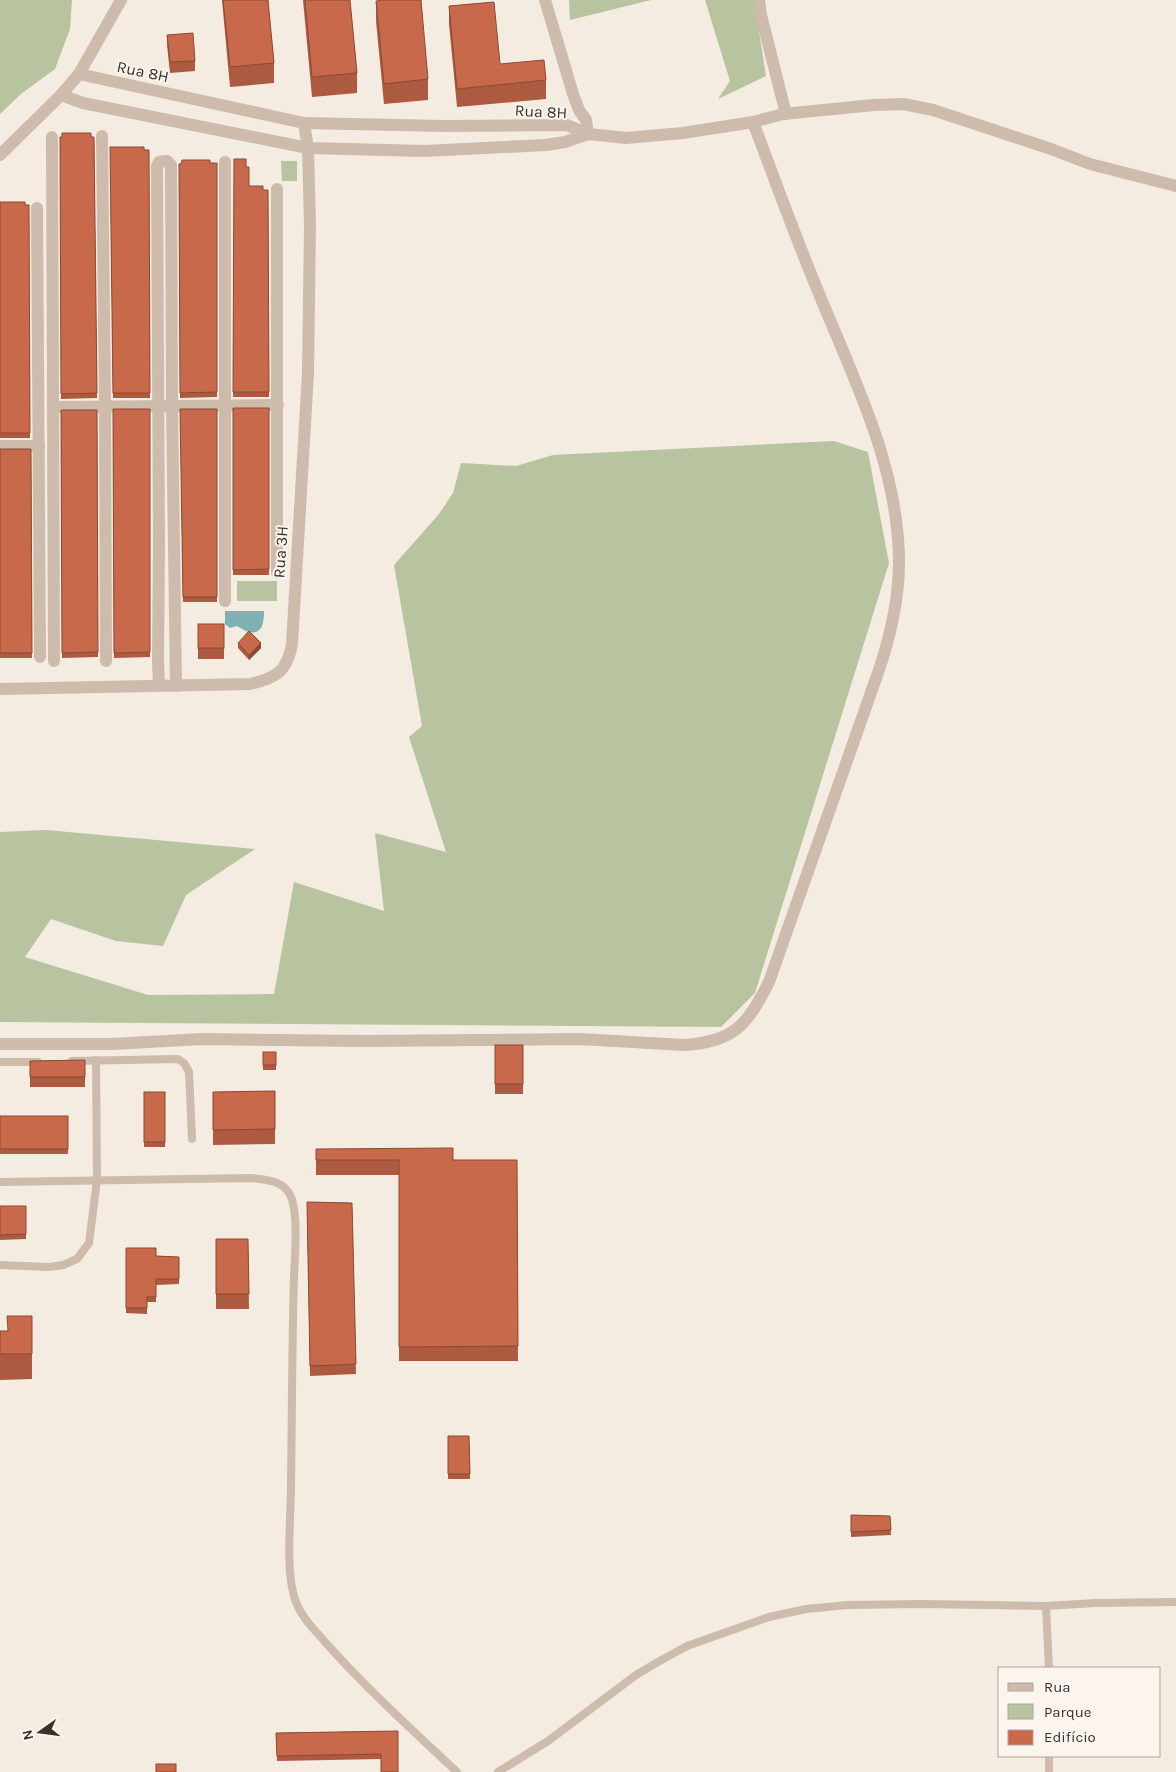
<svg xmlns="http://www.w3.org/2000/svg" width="1176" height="1772" font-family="Karla,sans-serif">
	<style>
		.green { fill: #b8c4a0 }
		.water { fill: #7fb0b2 }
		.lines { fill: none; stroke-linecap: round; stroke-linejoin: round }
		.service { stroke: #cdbbac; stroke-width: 8 }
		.minor { stroke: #cdbbac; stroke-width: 12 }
		.wall { fill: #ac5a40 }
		.shaded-wall { fill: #8c4a34 }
		.building { fill: #c8694b; stroke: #8c4a34 }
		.labels { text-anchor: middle; stroke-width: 4; stroke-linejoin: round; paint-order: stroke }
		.street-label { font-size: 16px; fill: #3b302b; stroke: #fbf5ee }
	</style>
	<rect width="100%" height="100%" fill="#f4ebe1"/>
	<g class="green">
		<path d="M0,0H72L70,29L55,69L21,94L0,114Z"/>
		<path d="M569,0H651L570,20Z"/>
		<path d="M705,0H754L766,76L718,99L730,81Z"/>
		<path d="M281,161H297V181H282Z"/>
		<path d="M834,441L868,452L889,563L755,993L721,1027L0,1022V832L46,830L255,849L186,895L163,946L116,941L51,919L25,957L148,995L274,994L294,882L384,911L375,833L446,852L409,737L422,726L394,565L439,514L453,493L461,463L516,466L553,455Z"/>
		<rect x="237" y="581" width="40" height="20"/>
	</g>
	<path class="water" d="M225,611H264C264,621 263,635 249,632C245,631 241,628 237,626L230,628L225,624Z"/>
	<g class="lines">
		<g class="service">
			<path d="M72,1061L178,1059L184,1063L189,1072L192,1139"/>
			<path d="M0,1062H38"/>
			<path d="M0,1182L252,1178C265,1180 281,1180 289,1193C299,1208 295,1256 294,1275C292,1345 292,1416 291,1486C291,1517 285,1571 295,1599C300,1616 314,1629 325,1642C366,1688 412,1730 457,1772"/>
			<path d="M0,1265L49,1267L63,1265L77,1259L89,1243L97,1180L96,1060"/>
			<path d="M1046,1606L1049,1668"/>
			<path d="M1049,1756V1772"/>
			<path d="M498,1772L548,1741L636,1675L656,1663L687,1646L769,1617L806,1609L847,1605L921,1604L1046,1606L1095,1603L1176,1602"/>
		</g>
		<g class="minor">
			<path d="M545,0L573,94L579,110L586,120L588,134"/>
			<path d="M759,0L761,15L786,114"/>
			<path d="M79,74L304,123L444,126L567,125L588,134L626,138L683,133L753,122L783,114L874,105L903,104L933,110L1051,149L1090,164L1176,186"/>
			<path d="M61,95L83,103L308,148L424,151L546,145L565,142L588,134"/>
			<path d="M102,136L105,406L106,661"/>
			<path d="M52,137L54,661"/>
			<path d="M0,155L61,95L79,74L121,0"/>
			<path d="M225,162V601"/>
			<path d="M277,189V573"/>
			<path d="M37,208L40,657"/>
			<path d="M54,407L278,405"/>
			<path d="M0,446H39"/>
			<path d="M159,685L158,661L159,544L157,166L159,162L167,161L171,165L172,406L176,686"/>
			<path d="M0,689L250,684C276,678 287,672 292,644L308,373L310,225L308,148L304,123"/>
			<path d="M0,1044H112L202,1039L362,1041L580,1039L684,1045C734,1042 747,1025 769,982L880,667C891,633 899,599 899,563C899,468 855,382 820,296C796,239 775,180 753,122"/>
		</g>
	</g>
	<g class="wall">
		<path d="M222,0H268L274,63V83L230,87Z"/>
		<path d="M303,0H350L357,73V93L312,97Z"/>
		<path d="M376,1L428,79V100L384,104L376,21Z"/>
		<path d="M449,6L500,64L546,80V99L457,107L449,24Z"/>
		<path d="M167,35L195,61V71L170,73L167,45Z"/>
		<path d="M60,137H94L97,398L61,399Z"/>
		<path d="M110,147L149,150L150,398H113Z"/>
		<path d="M234,159L246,167L249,186L263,190H268L269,397H233Z"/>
		<path d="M217,163V397L180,398L179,164Z"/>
		<path d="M0,202L29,205L30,438H0Z"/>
		<rect x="233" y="408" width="36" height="167"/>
		<path d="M113,409H150V657L114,658Z"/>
		<path d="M180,409H217V602H183Z"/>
		<path d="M61,410H97L98,657L62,658Z"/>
		<path d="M0,449H31L32,658H0Z"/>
		<rect x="198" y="624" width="26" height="35"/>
		<path d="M238,643L261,648L249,660L238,648Z"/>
		<rect x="495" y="1045" width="28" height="49"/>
		<rect x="263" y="1052" width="13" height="18"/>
		<path d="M85,1060V1087H30V1061Z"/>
		<path d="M275,1091V1144L213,1145V1092Z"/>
		<rect x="144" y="1092" width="21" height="55"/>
		<rect x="0" y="1116" width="68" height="38"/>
		<path d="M316,1149L453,1160H517L518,1361H399V1175H316Z"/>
		<path d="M307,1202L352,1203L356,1374L310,1376Z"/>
		<path d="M0,1206H26V1239L0,1240Z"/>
		<path d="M216,1239H248L249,1309H216Z"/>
		<path d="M126,1248L156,1256L179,1257V1284L156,1285V1302H147V1314L126,1313Z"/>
		<path d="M32,1316V1379L0,1380V1331H7Z"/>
		<path d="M448,1436H469L470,1479H448Z"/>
		<path d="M851,1515L890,1516L891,1535L851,1537Z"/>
		<path d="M398,1731L381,1759L277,1761L276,1733Z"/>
	</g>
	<path class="shaded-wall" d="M261,643V648L249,660V655Z"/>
	<g class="building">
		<path d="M223,0H268L274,63L230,67Z"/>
		<path d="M305,0H350L357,73L312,77Z"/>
		<path d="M382,0H421L428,79L384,84L376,1Z"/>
		<path d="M494,2L500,64L544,60L546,80L457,89L449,6Z"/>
		<path d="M193,33L195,61L170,62L167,35Z"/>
		<path d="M62,133H91V137H94L97,393L61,394L60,137H62Z"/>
		<path d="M110,147H144V150H149L150,393H113Z"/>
		<path d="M234,159H246V167H249V186H263V190H268L269,392H233Z"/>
		<path d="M182,160H210V163H217V392L180,393L179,164H181Z"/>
		<path d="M0,202H25V205H29L30,433H0Z"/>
		<path d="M233,408H269V569L233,570Z"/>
		<path d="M113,409H150V652L114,653Z"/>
		<path d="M180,409H217V597H183Z"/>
		<path d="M61,410H97L98,652L62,653Z"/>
		<path d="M0,449H31L32,653H0Z"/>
		<rect x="198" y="624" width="26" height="24"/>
		<path d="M249,631L261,643L249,655L238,643Z"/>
		<rect x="495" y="1045" width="28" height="39"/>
		<rect x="263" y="1052" width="13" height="13"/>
		<path d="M85,1060V1077H30V1061Z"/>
		<path d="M275,1091V1129L213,1130V1092Z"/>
		<rect x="144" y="1092" width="21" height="50"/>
		<rect x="0" y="1116" width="68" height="33"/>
		<path d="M453,1148V1160H517L518,1346L399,1347V1160H316V1149Z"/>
		<path d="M307,1202L352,1203L356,1364L310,1366Z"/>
		<path d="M0,1206H26V1234L0,1235Z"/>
		<path d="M216,1239H248L249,1294H216Z"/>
		<path d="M126,1248H156V1256L179,1257V1279H156V1297H147V1308H126Z"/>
		<path d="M7,1316H32V1354H0V1331H8Z"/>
		<path d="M448,1436H469L470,1474H448Z"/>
		<path d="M851,1515L890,1516L891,1530L851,1532Z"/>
		<path d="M398,1731V1772H381V1754L277,1756L276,1733Z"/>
		<rect x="156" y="1764" width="20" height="8"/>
	</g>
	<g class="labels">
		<g class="street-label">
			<text transform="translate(143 71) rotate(12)" y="6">Rua 8H</text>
			<text transform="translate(541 111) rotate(3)" y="6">Rua 8H</text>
			<text transform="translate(280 552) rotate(-86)" y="6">Rua 3H</text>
		</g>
	</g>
	<rect x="998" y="1667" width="162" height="90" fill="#fbf5ee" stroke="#aea6a0"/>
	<rect x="1008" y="1683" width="25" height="8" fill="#cdbbac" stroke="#aea6a0"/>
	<text x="1044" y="1692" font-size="15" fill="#3b302b">Rua</text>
	<rect x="1008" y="1704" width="25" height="15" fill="#b8c4a0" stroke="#aea6a0"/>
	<text x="1044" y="1717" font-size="15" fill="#3b302b">Parque</text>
	<rect x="1008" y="1730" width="25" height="15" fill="#c8694b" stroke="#aea6a0"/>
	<text x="1044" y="1742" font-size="15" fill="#3b302b">Edifício</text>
	<g transform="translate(40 1732) rotate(256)" stroke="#fbf5ee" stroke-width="4" paint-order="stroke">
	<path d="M0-4L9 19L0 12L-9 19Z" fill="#3b302b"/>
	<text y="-8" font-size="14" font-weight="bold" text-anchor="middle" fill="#3b302b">N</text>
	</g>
</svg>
